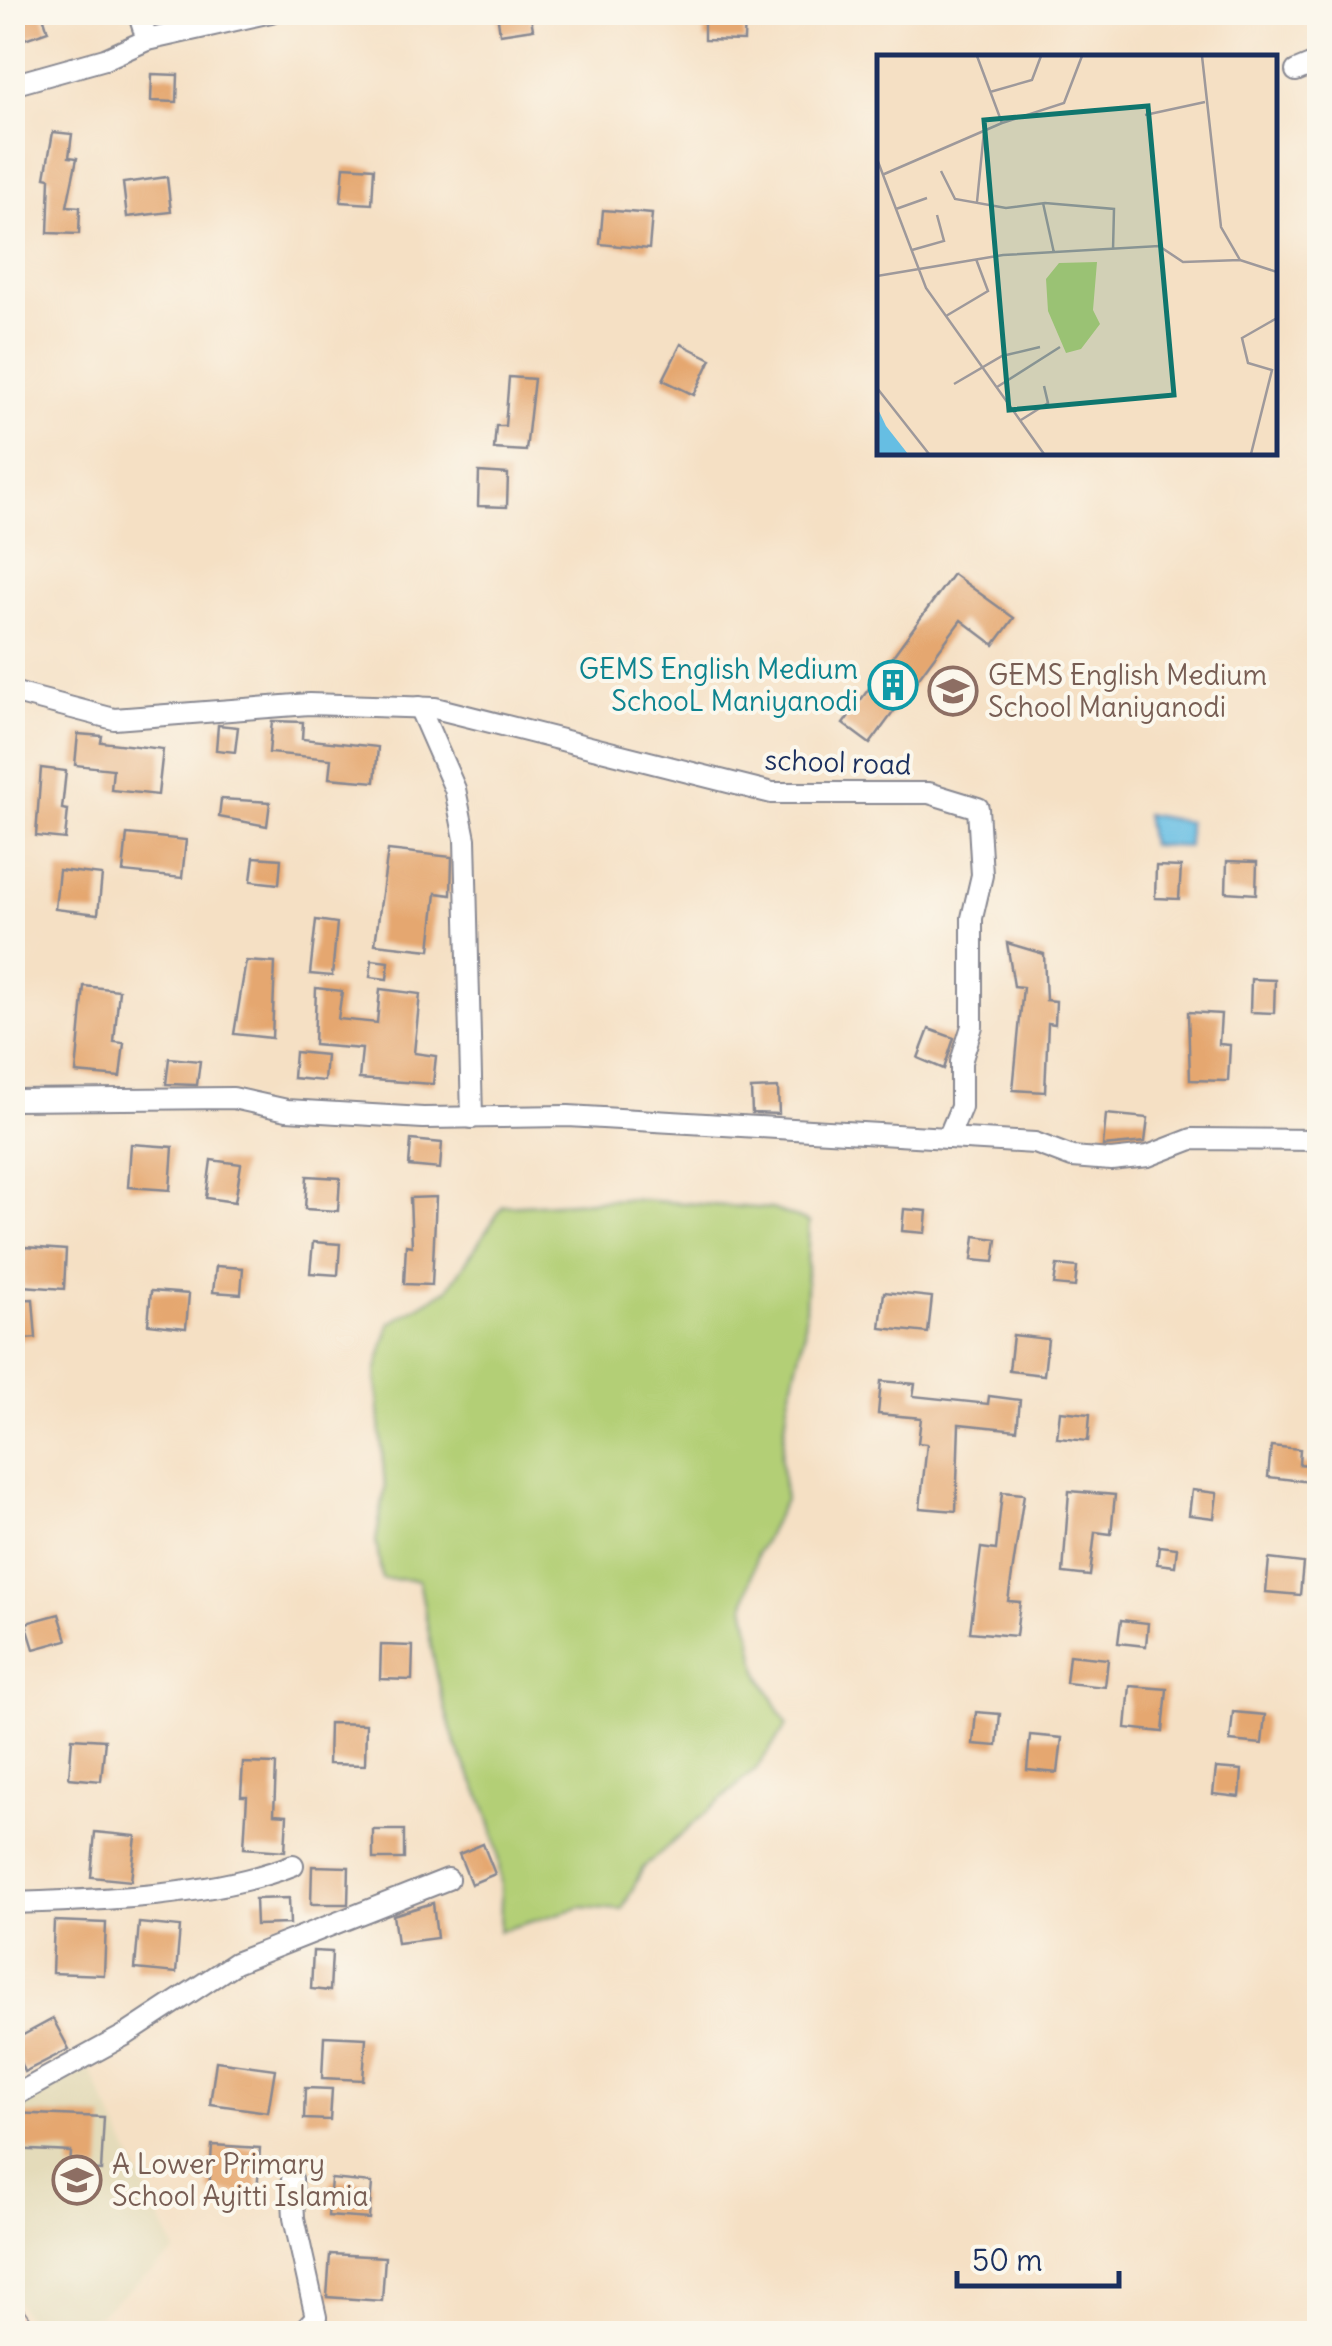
<svg xmlns="http://www.w3.org/2000/svg" width="1332" height="2346" font-family="Delius,sans-serif">
	<style>
		.built { fill: #e4dbba }
		.green { fill: #b3cf76; stroke: #677f6a; stroke-width: 2.5 }
		.water { fill: #66bee3; stroke: #4076a0; stroke-width: 2.5 }
		.building { fill: #e5a770 }
		.lines { fill: none; stroke-linecap: round; stroke-linejoin: round }
		.street-casing { stroke: #888891; stroke-width: 24 }
		.secondary-casing { stroke: #888891; stroke-width: 31 }
		.street { stroke: #fff; stroke-width: 20 }
		.secondary { stroke: #fde4d0; stroke-width: 28 }
		.labels { text-anchor: middle; stroke-width: 8; stroke-linejoin: round; paint-order: stroke }
		.culture-label { font-size: 28px; fill: #0d838f; stroke: #fbf7ec; text-anchor: end }
		.education-label { font-size: 28px; fill: #785e54; stroke: #fbf7ec; text-anchor: start }
		.street-label { font-size: 28px; fill: #1b2f5e; stroke: #fbf7ec }
		.inset-road { fill: none; stroke: #9e999b; stroke-width: 2.5 }
		.view { fill: #0f766e; fill-opacity: 0.15; stroke: #0f766e; stroke-width: 5 }
		.inset-edge { fill: none; stroke: #1b2f5e; stroke-width: 5 }
	</style>
	<rect width="100%" height="100%" fill="#fbf7ec"/>
	<filter id="ink" filterUnits="userSpaceOnUse"><feTurbulence type="fractalNoise" baseFrequency=".01" numOctaves="2"/><feDisplacementMap in="SourceGraphic" scale="20" xChannelSelector="R" yChannelSelector="G"/><feConvolveMatrix kernelMatrix="1 2 1 2 8 2 1 2 1" color-interpolation-filters="sRGB"/></filter>
	<filter id="wash" filterUnits="userSpaceOnUse"><feTurbulence type="fractalNoise" baseFrequency=".0048" numOctaves="4" result="noise"/><feDisplacementMap in="SourceGraphic" scale="40" xChannelSelector="R" yChannelSelector="G"/><feGaussianBlur stdDeviation="2.25" result="paint"/><feColorMatrix in="noise" values="0 0 0 0 0 0 0 0 0 0 0 0 0 0 0 0 0 1.4 0 .05"/><feComposite in="paint" operator="in"/></filter>
	<g filter="url(#wash)">
		<rect width="100%" height="100%" fill="#f5e0c4"/>
		<path class="built" d="M89,2068L176,2252L75,2333H36L13,2295V2109Z"/>
		<path class="green" d="M625,1199L772,1209L809,1222L804,1335L788,1404L781,1458L785,1500L757,1554L745,1604L758,1671L787,1725L756,1769L643,1868L622,1910L581,1907L499,1931C504,1889 500,1849 486,1809C477,1785 462,1763 454,1739C437,1687 429,1633 419,1580L382,1579L376,1541L385,1488L376,1372L390,1323L448,1289L503,1206Z"/>
		<path class="water" d="M1145,814L1188,822V847L1150,845Z"/>
		<g id="blocks">
			<g class="building">
				<path d="M12,12H42L48,31L22,40Z"/>
				<path d="M497,12H530L533,29L500,34Z"/>
				<path d="M704,12H745L744,41L704,40Z"/>
				<path d="M152,74L178,75L177,102L151,101Z"/>
				<path d="M53,132L72,134L69,157L77,158L67,206L80,207L79,234L48,233L50,178L45,177Z"/>
				<path d="M344,166L374,168L372,204L341,202Z"/>
				<path d="M167,177L171,212L127,217L123,183Z"/>
				<path d="M603,210L652,214L649,249L600,244Z"/>
				<path d="M681,344L711,359L694,395L663,380Z"/>
				<path d="M509,377L534,379L526,451L494,449L496,426H505Z"/>
				<path d="M479,472L508,474L507,507L478,506Z"/>
				<path d="M953,574L1014,618L994,645L961,620L870,744L843,724Z"/>
				<path d="M272,721L303,722L302,739L378,747L375,782L329,778L331,759L269,753Z"/>
				<path d="M218,725L238,727L235,752L216,750Z"/>
				<path d="M78,734L102,736L101,742L163,749L158,795L111,790L113,769L75,765Z"/>
				<path d="M41,768L66,771L62,809L68,810L65,839L36,836Z"/>
				<path d="M221,799L270,802L267,826L219,817Z"/>
				<path d="M127,834L186,840L182,878L123,872Z"/>
				<path d="M388,850L452,857L451,895L436,893L430,950L375,944Z"/>
				<path d="M254,857L281,859L279,884L251,881Z"/>
				<path d="M1227,861L1257,862L1256,894L1226,892Z"/>
				<path d="M1156,866L1181,867L1179,899L1155,898Z"/>
				<path d="M59,870L102,875L98,914L55,909Z"/>
				<path d="M316,920L337,923L332,976L310,974Z"/>
				<path d="M1007,943L1044,954L1046,1000L1056,1001L1055,1024L1048,1023L1045,1092L1013,1090L1023,987L1014,986Z"/>
				<path d="M372,960L389,962L387,979L370,977Z"/>
				<path d="M246,961L275,963L272,1038L234,1034Z"/>
				<path d="M1251,979L1275,980L1274,1013L1250,1012Z"/>
				<path d="M84,986L119,990L114,1042L124,1043L120,1077L76,1073Z"/>
				<path d="M316,988L342,991L338,1019L377,1023L380,989L420,994L414,1053L436,1056L433,1084L359,1079L362,1049L314,1045Z"/>
				<path d="M1188,1012L1221,1014L1219,1044L1230,1045L1228,1081L1190,1080Z"/>
				<path d="M929,1029L954,1038L944,1069L918,1058Z"/>
				<path d="M295,1052L326,1055L324,1081L293,1078Z"/>
				<path d="M169,1058L200,1061L197,1085L166,1084Z"/>
				<path d="M778,1088L779,1114L752,1113L751,1089Z"/>
				<path d="M1106,1114L1148,1118L1145,1142L1103,1146Z"/>
				<path d="M411,1140L442,1143L440,1169L409,1166Z"/>
				<path d="M131,1144L173,1147L170,1190L128,1187Z"/>
				<path d="M211,1160L241,1164L235,1202L206,1198Z"/>
				<path d="M307,1176L340,1178L338,1211L305,1209Z"/>
				<path d="M436,1197L432,1285L404,1284L406,1245L412,1246L410,1198Z"/>
				<path d="M904,1209L927,1211L925,1233L902,1231Z"/>
				<path d="M975,1236L997,1239L994,1262L972,1260Z"/>
				<path d="M313,1242L340,1244L338,1275L310,1273Z"/>
				<path d="M25,1247L66,1250L64,1289L23,1286Z"/>
				<path d="M1057,1265L1077,1267L1075,1287L1054,1285Z"/>
				<path d="M216,1266L243,1268L241,1294L213,1292Z"/>
				<path d="M151,1291L189,1294L186,1328L148,1324Z"/>
				<path d="M884,1292L932,1297L928,1333L880,1328Z"/>
				<path d="M33,1299L36,1338L12,1340V1300Z"/>
				<path d="M1013,1335L1048,1339L1044,1375L1009,1371Z"/>
				<path d="M881,1381L915,1384L913,1396L988,1404L989,1396L1020,1400L1017,1430L959,1424L956,1511L920,1508L927,1444L918,1443L921,1418L878,1414Z"/>
				<path d="M1060,1411L1090,1414L1088,1441L1057,1438Z"/>
				<path d="M1271,1446L1300,1449L1299,1464L1320,1466V1483L1268,1477Z"/>
				<path d="M1192,1490L1217,1493L1214,1518L1189,1515Z"/>
				<path d="M1069,1491L1115,1495L1111,1534L1095,1532L1090,1576L1063,1573Z"/>
				<path d="M1002,1492L1024,1494L1008,1601L1020,1602L1016,1636L970,1632L981,1548L996,1550Z"/>
				<path d="M1159,1546L1177,1548L1175,1566L1157,1564Z"/>
				<path d="M1269,1559L1303,1563L1300,1595L1266,1592Z"/>
				<path d="M59,1614L67,1640L34,1649L26,1623Z"/>
				<path d="M1121,1620L1148,1623L1146,1646L1118,1643Z"/>
				<path d="M381,1645L413,1646L412,1680L380,1679Z"/>
				<path d="M1069,1655L1108,1659L1105,1687L1066,1683Z"/>
				<path d="M1130,1686L1167,1689L1163,1732L1126,1728Z"/>
				<path d="M976,1712L1000,1714L997,1746L973,1744Z"/>
				<path d="M1233,1712L1265,1715L1262,1744L1230,1741Z"/>
				<path d="M329,1723L366,1724L365,1765L328,1764Z"/>
				<path d="M1030,1735L1062,1738L1058,1773L1027,1770Z"/>
				<path d="M72,1738L105,1740L101,1781L69,1778Z"/>
				<path d="M243,1763L276,1764L274,1814L287,1815L285,1851L244,1848L247,1796H241Z"/>
				<path d="M1216,1768L1242,1770L1240,1797L1213,1794Z"/>
				<rect x="373" y="1830" width="31" height="29"/>
				<path d="M95,1832L136,1836L131,1881L91,1877Z"/>
				<path d="M483,1844L495,1874L471,1884L459,1854Z"/>
				<path d="M312,1866L349,1867L348,1904H311Z"/>
				<path d="M289,1898L290,1924L256,1925L255,1899Z"/>
				<path d="M433,1903L437,1938L397,1943L393,1915Z"/>
				<path d="M54,1921L106,1923L104,1975L52,1973Z"/>
				<path d="M139,1923L180,1927L176,1973L135,1969Z"/>
				<path d="M313,1951L332,1952L330,1991L311,1989Z"/>
				<path d="M53,2019L69,2049L24,2072L12,2041Z"/>
				<path d="M324,2036L366,2038L363,2080L322,2078Z"/>
				<path d="M216,2061L275,2069L268,2112L210,2104Z"/>
				<path d="M305,2088L332,2089L330,2120L304,2119Z"/>
				<path d="M12,2113L104,2117L101,2171L70,2169L71,2152L12,2149Z"/>
				<path d="M212,2145L260,2148L257,2195L209,2192Z"/>
				<path d="M331,2179L372,2183L369,2219L328,2216Z"/>
				<path d="M330,2254L385,2257L382,2301L327,2297Z"/>
			</g>
		</g>
	</g>
	<g filter="url(#ink)">
		<use href="#blocks" fill-opacity="0" stroke="#888891" stroke-width="2.5"/>
		<g class="lines">
			<g class="street-casing">
				<g id="street">
					<path d="M147,40L271,12"/>
					<path d="M1296,71L1320,61"/>
					<path d="M12,85L105,59L147,40L138,12"/>
					<path d="M12,692L114,719L309,704L435,708L772,793H929L978,808L982,875L972,918V1026L961,1062V1107L948,1138"/>
					<path d="M419,707L455,789L465,839L472,1118"/>
					<path d="M12,1100L233,1098L287,1110L423,1118L568,1116L1035,1143L1072,1157L1111,1160L1148,1156L1192,1139L1320,1140"/>
					<path d="M12,1903C100,1900 212,1897 293,1865"/>
					<path d="M12,2097L127,2034L235,1963L448,1879"/>
					<path d="M292,2179L294,2218L316,2317L300,2334"/>
				</g>
			</g>
			<g class="secondary-casing">
				<path id="secondary" d="M12,2317L24,2334"/>
			</g>
			<use href="#street" class="street"/>
			<use href="#secondary" class="secondary"/>
		</g>
	</g>
	<defs>
		<g id="building-ring" transform="scale(2.5)"><circle r="9.5" fill="#fbf7ec" stroke="#0f9aa8" stroke-width="1.5"/><path d="M-4-6H4V6H1V3H-1V6H-4ZM-2.5-4.3h1.7v1.8h-1.7ZM.8-4.3h1.7v1.8H.8ZM-2.5-1h1.7V.8h-1.7ZM.8-1h1.7V.8H.8Z" fill="#0f9aa8"/></g>
		<g id="school-ring" transform="scale(2.5)"><circle r="9.5" fill="#fbf7ec" stroke="#8d6e63" stroke-width="1.5"/><path d="M0-5L7-2L0 1L-7-2ZM-4 1L0 2.5L4 1V4Q0 6-4 4Z" fill="#8d6e63"/></g>
	</defs>
	<g fill-rule="evenodd">
		<use href="#building-ring" x="893" y="685"/>
		<use href="#school-ring" x="953" y="691"/>
		<use href="#school-ring" x="77" y="2180"/>
	</g>
	<g class="labels">
		<g class="culture-label">
			<text x="858" y="679">GEMS English Medium<tspan x="858" dy="32">SchooL Maniyanodi</tspan></text>
		</g>
		<g class="education-label">
			<text x="988" y="685">GEMS English Medium<tspan x="988" dy="32">School Maniyanodi</tspan></text>
			<text x="112" y="2174">A Lower Primary<tspan x="112" dy="32">School Ayitti Islamia</tspan></text>
		</g>
		<g class="street-label">
			<text transform="translate(838 762) rotate(2)" y="10">school road</text>
		</g>
	</g>
	<g transform="translate(877 55)">
		<rect width="400" height="400" fill="#f5e0c4"/>
		<path d="M220,207L216,255L223,269L204,294L189,298L171,256L169,224L182,208Z" fill="#b3cf76"/>
		<path d="M0,352L9,371L31,399H0Z" fill="#66bee3"/>
		<path class="inset-road" d="M325,1L344,172L363,205M113,37L155,25L164,1M268,60L328,47M125,68L187,48L205,1M0,104L49,233L167,399M64,116L78,144L129,153L168,148L237,154L236,195M5,120L125,68L100,1M100,147L107,76M166,148L177,198M19,154L50,143M35,195L67,186L60,160M0,221L126,200L282,191L306,207L363,205L400,217M69,261L111,236L99,204M77,329L125,301L163,292M120,332L183,292M0,333L52,399M144,365L171,348L167,331M374,399L395,315L371,308L365,283L400,263"/>
		<path class="view" d="M271,51L297,340L132,355L107,65Z"/>
		<rect width="400" height="400" class="inset-edge"/>
	</g>
	<rect width="1332" height="2346" fill="none" stroke="#fbf7ec" stroke-width="50"/>
	<path d="M957 2271v15h162v-15" fill="none" stroke="#1b2f5e" stroke-width="5"/>
	<text x="972" y="2271" font-size="30" fill="#1b2f5e" stroke="#fbf7ec" stroke-width="8" paint-order="stroke">50 m</text>
</svg>
